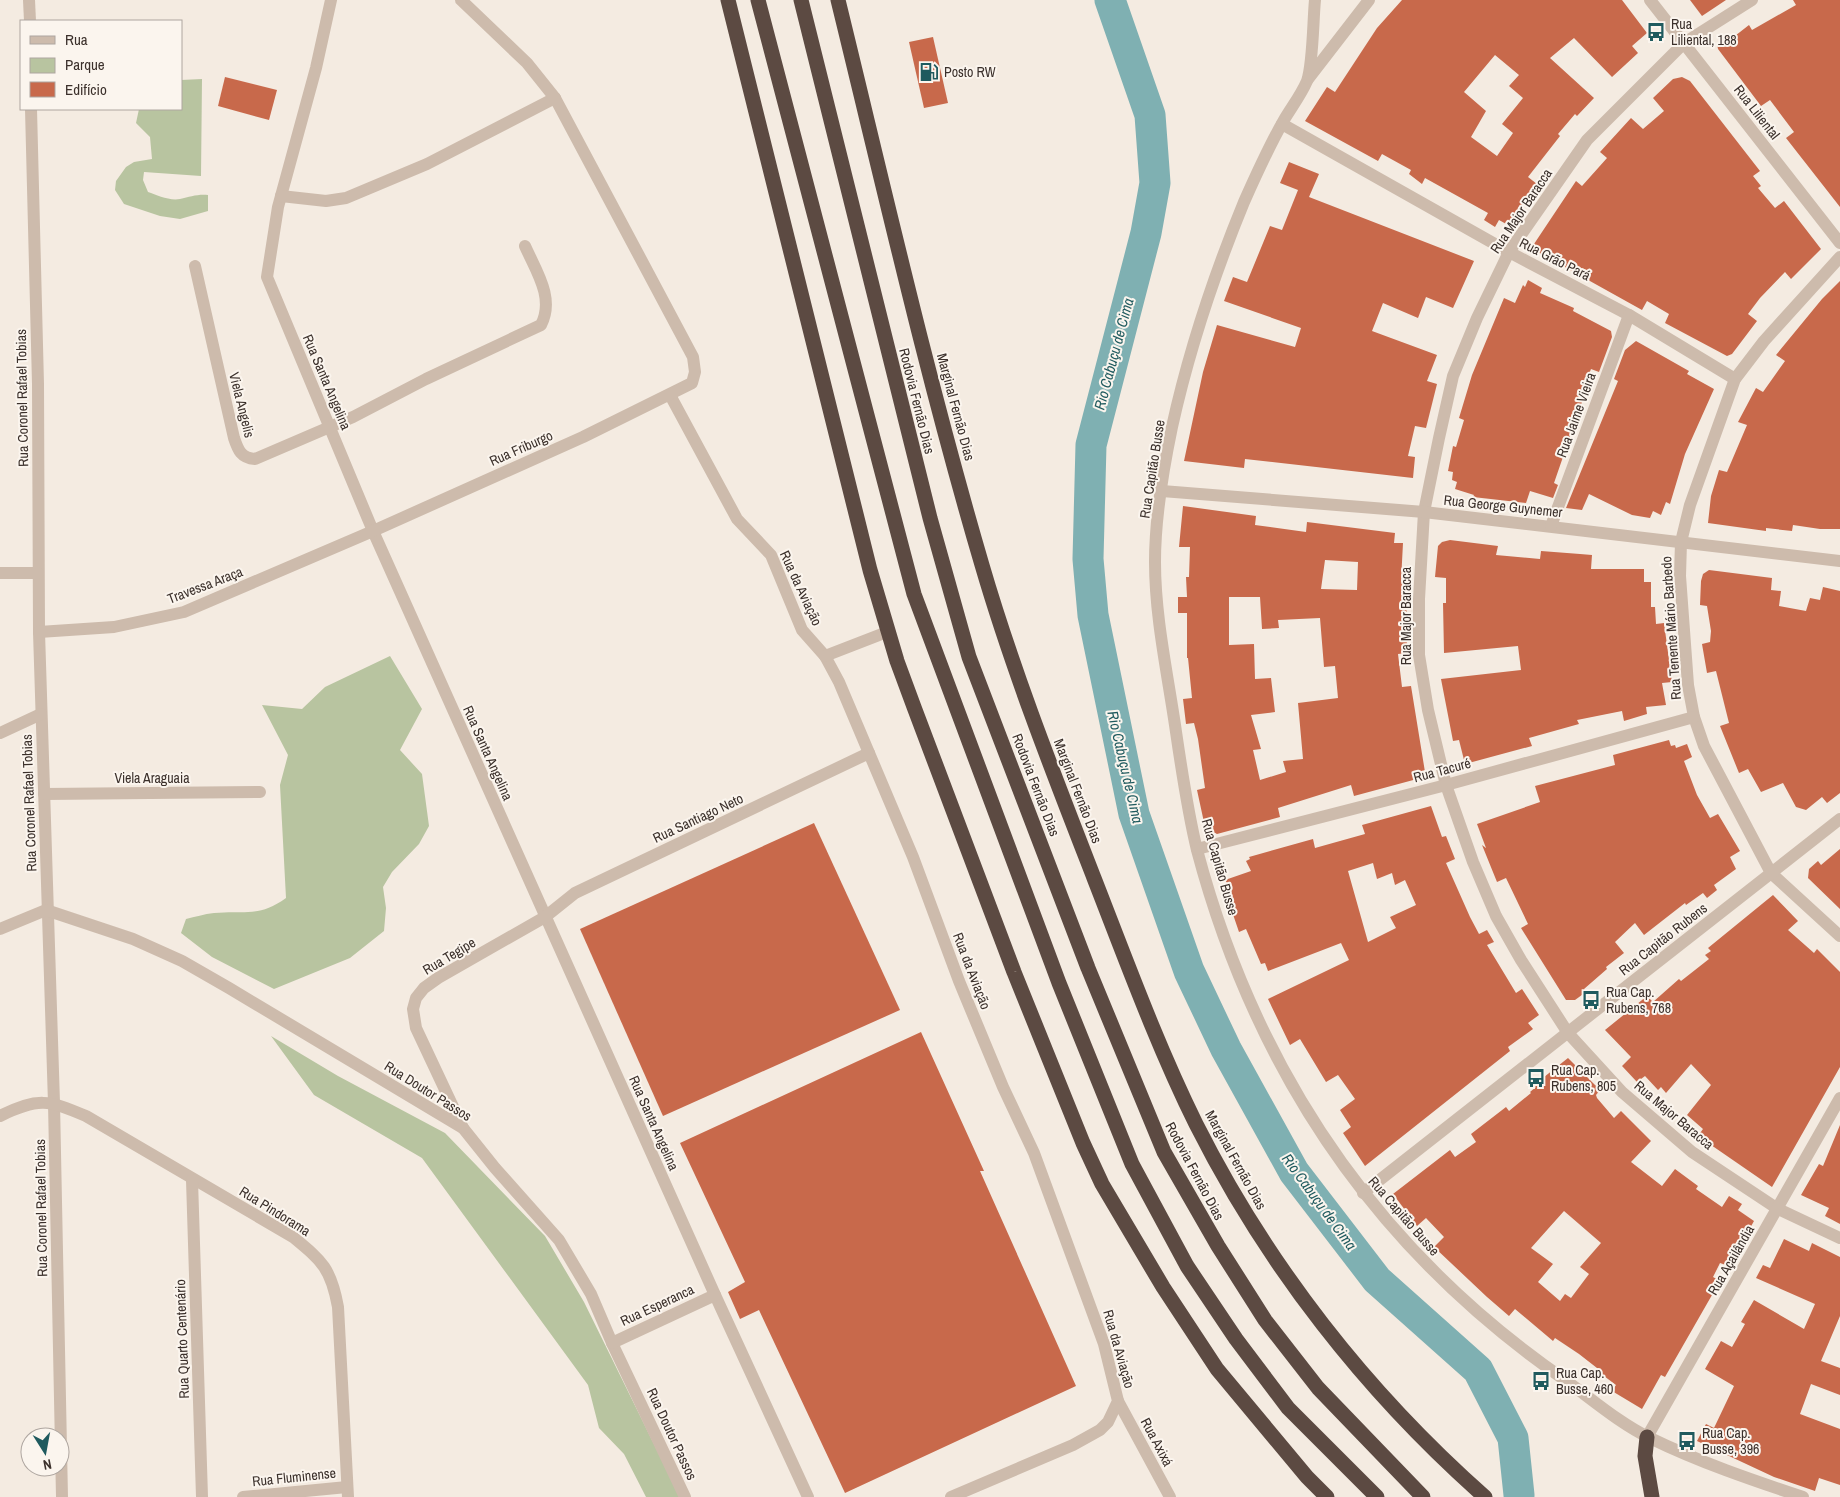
<svg xmlns="http://www.w3.org/2000/svg" width="1840" height="1497" font-family="'Archivo Narrow',sans-serif">
	<style>
		.green { fill: #b8c4a0 }
		.lines { fill: none; stroke-linecap: round; stroke-linejoin: round }
		.river { stroke: #7fb0b2; stroke-width: 31 }
		.building { fill: #c8694b; fill-rule: evenodd }
		.minor { stroke: #cdbbac; stroke-width: 12 }
		.highway { stroke: #5c4a42; stroke-width: 15 }
		.labels { text-anchor: middle; stroke-width: 4; stroke-linejoin: round; paint-order: stroke }
		.poi-label { font-size: 14px; fill: #3b302b; stroke: #fbf5ee; text-anchor: start }
		.street-label { font-size: 14px; fill: #3b302b; stroke: #fbf5ee }
		.water-label { font-size: 15px; font-style: italic; fill: #1f5a5e; stroke: #fbf5ee }
	</style>
	<rect width="100%" height="100%" fill="#f4ebe1"/>
	<g class="green">
		<path d="M202,79L201,176L144,172L143,180L148,192C157,195 169,201 180,199C190,197 197,194 208,195V211L180,219L160,216L124,204L115,190L116,181L126,167L134,162L152,159L150,137L136,123L139,109H181V80Z"/>
		<path d="M390,656L422,709L400,750L422,774L429,826L419,844L392,872L383,887L386,908L384,931L350,958L274,989L212,957L181,933L186,919C195,917 204,914 214,913C245,910 258,918 286,898L280,785L288,755L262,705L302,709L325,687Z"/>
		<path d="M271,1036L338,1076L445,1133L545,1236L584,1302L680,1497H646L624,1454L599,1428L588,1385L422,1158L314,1095Z"/>
	</g>
	<g class="lines">
		<path class="river" d="M1110,0L1150,115L1155,183L1146,233L1091,445L1088,559L1093,615L1134,814L1189,971L1226,1049L1294,1172L1377,1280L1478,1370L1513,1438L1519,1495"/>
	</g>
	<g class="building">
		<path d="M1402,0H1622L1647,33L1632,46L1638,53L1612,77L1574,38L1550,58L1594,98L1577,116L1575,114L1558,134L1560,136L1528,177L1537,184L1508,225L1499,220L1495,227L1484,220L1488,213L1425,178L1422,184L1409,174L1411,170L1382,154L1378,161L1305,121L1327,87L1335,92L1377,28ZM1495,55L1519,75L1509,86L1523,98L1502,124L1513,133L1497,156L1471,137L1486,111L1464,92Z"/>
		<path d="M1690,0H1726L1702,16Z"/>
		<path d="M1793,0H1840V207L1786,138L1794,132L1770,100L1761,106L1718,49L1717,44L1729,36L1731,39L1749,25L1752,30L1796,5Z"/>
		<path d="M933,37L948,103L924,108L909,42Z"/>
		<path d="M225,77L277,90L269,120L218,106Z"/>
		<path d="M1682,77L1690,81L1760,171L1753,176L1761,186L1758,188L1775,208L1784,201L1821,249L1791,279L1785,272L1760,298L1748,314L1757,321L1732,354L1727,356L1665,323L1669,314L1647,301L1642,310L1536,251L1534,244L1576,181L1582,186L1607,158L1600,152L1631,118L1643,129L1664,111L1653,98L1673,79Z"/>
		<path d="M1289,162L1319,174L1309,197L1474,261L1453,308L1426,297L1418,318L1383,303L1372,331L1437,355L1427,381L1437,384L1426,428L1415,426L1408,456L1415,457L1413,478L1245,459L1244,468L1184,461L1203,372L1217,325L1295,347L1301,328L1224,301L1233,277L1247,282L1270,226L1282,230L1298,190L1280,183Z"/>
		<path d="M1528,280L1542,288L1540,293L1574,308L1573,311L1611,331L1612,337L1599,372L1591,369L1580,397L1583,399L1554,483L1558,485L1553,498L1530,491L1526,503L1473,497L1474,495L1455,489L1457,482L1452,480L1453,472L1448,471L1453,446L1456,447L1464,420L1459,418L1472,375L1504,298L1515,303L1523,285L1525,287Z"/>
		<path d="M1840,281V529H1820L1793,525L1792,531L1766,528V531L1708,523L1711,496L1719,470L1727,472L1747,425L1738,422L1756,388L1763,392L1785,361L1776,355L1822,299Z"/>
		<path d="M1636,341L1689,371L1687,374L1714,389L1685,454L1670,504L1666,502L1661,515L1653,511L1650,518L1632,515L1589,494L1582,510L1566,508L1618,381L1614,379L1625,350Z"/>
		<path d="M1183,506L1256,516L1255,525L1306,532L1307,522L1395,533L1394,543H1403L1401,581H1406L1407,653L1398,654L1402,687L1411,686L1425,772L1417,779L1354,796L1351,785L1278,808L1280,817L1217,834L1205,827L1197,790L1205,788L1198,739L1194,723L1186,724L1183,699L1192,698L1188,658H1187V613H1178V597H1187L1186,577H1189L1190,547H1179ZM1325,560L1358,562L1357,590L1321,589ZM1229,597H1260L1262,629L1279,628L1278,620L1320,618L1324,667L1335,666L1338,698L1298,703L1303,759L1283,761L1286,772L1260,780L1253,750L1261,749L1251,715L1275,712L1271,678L1255,679L1254,644L1229,645Z"/>
		<path d="M1450,540L1498,546L1496,555L1540,559L1541,551L1580,554L1592,555L1591,569H1644V582H1651V607H1655L1656,624L1664,623L1672,682L1662,683L1666,705L1646,707L1647,714L1624,721L1622,711L1577,720L1579,724L1529,738L1532,746L1465,764L1459,740L1453,741L1441,679L1521,670L1518,646L1444,653L1443,603H1446V578L1435,577L1438,546L1442,542Z"/>
		<path d="M1709,570L1772,578L1771,590L1781,591L1779,606L1806,611L1810,598L1820,600L1823,587L1840,591V793L1827,803L1822,797L1806,810L1796,807L1783,783L1761,792L1748,769L1739,773L1720,726L1729,723L1716,671L1707,673L1702,644L1710,642L1711,631L1707,606L1700,605L1701,581L1703,574Z"/>
		<path d="M1669,740L1671,746L1675,745L1676,748L1687,744L1692,757L1684,761L1697,795L1710,818L1718,814L1740,851L1730,857L1736,869L1714,885L1717,890L1707,898L1703,893L1686,905L1685,903L1644,935L1635,923L1615,942L1624,953L1606,967L1607,969L1584,989L1586,992L1575,1000H1566L1521,928L1528,924L1506,878L1497,882L1482,845L1486,848L1477,824L1540,802L1535,786L1615,765L1613,755Z"/>
		<path d="M1431,806L1442,837L1446,836L1455,859L1446,863L1470,917L1479,934L1487,930L1494,942L1487,945L1516,993L1522,989L1539,1015L1528,1023L1533,1029L1508,1047L1510,1051L1365,1166L1343,1133L1351,1127L1340,1110L1355,1099L1338,1075L1326,1082L1300,1039L1290,1045L1268,999L1349,960L1341,943L1268,971L1265,963L1261,964L1246,929L1239,932L1224,888L1229,886L1225,880L1251,871L1246,861L1250,859L1249,857L1313,839L1315,848L1365,834L1362,825ZM1373,863L1377,879L1392,873L1395,885L1405,880L1416,905L1390,917L1396,928L1368,942L1348,871Z"/>
		<path d="M814,823L900,1010L663,1116L580,929Z"/>
		<path d="M1840,849V909L1808,878L1809,869L1818,861L1821,865Z"/>
		<path d="M1773,895L1798,921L1788,930L1814,953L1817,949L1840,972V1067L1772,1187L1698,1136L1703,1129L1687,1115L1711,1085L1691,1064L1666,1093L1661,1087L1658,1090L1645,1076L1637,1082L1622,1066L1631,1057L1605,1030L1647,996L1653,1002L1679,979L1681,981L1709,959L1705,955L1711,951L1708,948Z"/>
		<path d="M921,1032L984,1171H980L1076,1386L845,1493L759,1310L740,1319L728,1292L745,1282L680,1143Z"/>
		<path d="M1568,1058L1600,1090L1596,1095L1597,1098L1614,1118L1621,1111L1651,1141L1631,1162L1662,1186L1675,1169L1698,1186L1696,1189L1722,1207L1729,1196L1742,1204L1738,1210L1754,1221L1729,1266L1720,1263L1713,1277L1720,1281L1665,1377L1661,1375L1642,1409L1612,1391L1616,1385L1596,1370L1597,1368L1579,1354L1555,1338L1553,1341L1515,1309L1509,1316L1487,1297L1434,1247L1444,1237L1426,1218L1417,1226L1393,1194L1450,1150L1455,1157L1476,1142L1471,1134L1506,1107L1509,1111L1531,1093L1530,1092L1536,1087L1534,1085ZM1564,1211L1601,1243L1580,1267L1589,1274L1571,1298L1565,1294L1560,1301L1538,1282L1553,1264L1531,1248Z"/>
		<path d="M1840,1125V1224L1825,1216L1829,1208L1801,1195L1819,1164L1823,1166Z"/>
		<path d="M1784,1239L1809,1251L1812,1243L1840,1257V1316L1821,1361L1840,1368V1395L1811,1384L1800,1414L1840,1429V1485L1819,1478L1815,1491L1774,1477L1697,1441L1706,1424L1714,1428L1734,1386L1705,1369L1721,1341L1732,1347L1745,1324L1741,1322L1754,1300L1804,1329L1815,1304L1756,1278L1763,1265L1770,1268Z"/>
	</g>
	<g class="lines">
		<g class="minor">
			<path d="M29,0L30,21"/>
			<path d="M331,0L316,68L278,207L267,277L373,531L715,1295L808,1497"/>
			<path d="M1315,0C1313,20 1313,65 1307,81C1301,95 1291,108 1284,120C1269,146 1256,175 1244,202C1214,275 1189,350 1172,427C1163,470 1155,518 1155,562C1155,616 1167,671 1175,725C1181,766 1187,809 1197,850C1256,1072 1378,1252 1568,1382C1594,1401 1621,1424 1650,1438C1699,1462 1752,1480 1803,1497"/>
			<path d="M1650,0L1840,243"/>
			<path d="M1752,0L1684,43L1587,140L1509,252L1477,318L1453,376L1439,438L1424,512L1419,599V655L1428,710L1446,785L1473,862L1496,916L1521,960L1568,1033L1622,1092L1692,1152L1778,1209L1840,1238"/>
			<path d="M1308,79L1369,0"/>
			<path d="M31,109L38,384L39,632L54,1103L62,1497"/>
			<path d="M1282,124L1509,252L1629,315L1735,379"/>
			<path d="M281,196L326,201L346,198L427,164L555,98"/>
			<path d="M1840,257L1764,341L1735,379L1690,505L1681,542L1680,576L1688,685L1694,717L1704,746L1771,873L1840,936"/>
			<path d="M195,266L234,438C238,450 241,458 255,459L353,417L426,379L541,325C555,298 536,271 525,246"/>
			<path d="M670,395L737,519L771,555L802,630L825,656L839,682L913,857L959,981L1003,1087L1034,1153L1104,1344L1118,1401L1108,1422L1100,1430L1073,1445L951,1497"/>
			<path d="M1162,491L1424,512L1840,561"/>
			<path d="M1551,526L1629,315"/>
			<path d="M0,573H38"/>
			<path d="M39,632L114,627L184,612L373,531L583,437L692,383L695,372L693,357L555,98L527,63L461,0"/>
			<path d="M825,656L887,632"/>
			<path d="M0,733L41,714"/>
			<path d="M44,794L260,792"/>
			<path d="M1197,849L1446,785L1694,717"/>
			<path d="M0,929L46,910L133,939L182,961L229,988L463,1128L495,1168L559,1240L591,1294L612,1343L685,1497"/>
			<path d="M0,1116C39,1097 48,1100 86,1116L293,1237C322,1261 331,1268 338,1307L348,1497"/>
			<path d="M463,1128L416,1028L413,1009L416,998L424,988L438,978L545,917L575,893L869,753"/>
			<path d="M192,1180L202,1497"/>
			<path d="M1363,1193L1840,819"/>
			<path d="M612,1343L715,1295"/>
			<path d="M1118,1401L1170,1497"/>
			<path d="M1647,1437L1840,1098"/>
			<path d="M243,1497L347,1487"/>
		</g>
		<g class="highway">
			<path d="M728,0L870,570L897,661L914,707L1014,972L1083,1143L1102,1184L1163,1287L1217,1369L1307,1477L1327,1497"/>
			<path d="M758,0L914,594L1059,983L1132,1164L1187,1266L1236,1339L1288,1408L1377,1497"/>
			<path d="M801,0L930,518L969,657L1088,968L1164,1152L1218,1246L1265,1320L1318,1388L1423,1497"/>
			<path d="M838,0C884,188 927,378 982,565C1013,671 1054,775 1094,878C1126,960 1157,1045 1196,1124C1267,1265 1366,1392 1485,1497"/>
			<path d="M1647,1437L1645,1456L1652,1497"/>
		</g>
	</g>
	<defs>
		<g id="bus-bare" transform="scale(1.5)"><path d="M-5-6H5V4H4V6H2V4H-2V6H-4V4H-5ZM-3.5-4V0h7V-4ZM-3.5 1.2v1.5H-2V1.2ZM2 1.2v1.5H3.5V1.2Z" fill="#1f5a5e" stroke="#fbf5ee" stroke-width="2.5" paint-order="stroke"/></g>
		<g id="fuel-bare" transform="scale(1.5)"><path d="M-5.5-6h7V0h2V4h1.3V-2.5L3-4.5l.8-.8L6-3V5H2.5V1h-1V6h-7ZM-4.2-4.7v3.2H.2V-4.7Z" fill="#1f5a5e" stroke="#fbf5ee" stroke-width="2.5" paint-order="stroke"/></g>
	</defs>
	<g fill-rule="evenodd">
		<use href="#bus-bare" x="1656" y="32"/>
		<use href="#fuel-bare" x="929" y="72"/>
		<use href="#bus-bare" x="1591" y="1000"/>
		<use href="#bus-bare" x="1536" y="1078"/>
		<use href="#bus-bare" x="1541" y="1381"/>
		<use href="#bus-bare" x="1687" y="1441"/>
	</g>
	<g class="labels">
		<g class="poi-label">
			<text x="1671" y="29">Rua<tspan x="1671" dy="16">Liliental, 188</tspan></text>
			<text x="944" y="77">Posto RW</text>
			<text x="1606" y="997">Rua Cap.<tspan x="1606" dy="16">Rubens, 768</tspan></text>
			<text x="1551" y="1075">Rua Cap.<tspan x="1551" dy="16">Rubens, 805</tspan></text>
			<text x="1556" y="1378">Rua Cap.<tspan x="1556" dy="16">Busse, 460</tspan></text>
			<text x="1702" y="1438">Rua Cap.<tspan x="1702" dy="16">Busse, 396</tspan></text>
		</g>
		<g class="street-label">
			<text transform="translate(1757 112) rotate(52)" y="5">Rua Liliental</text>
			<text transform="translate(1521 211) rotate(-56)" y="5">Rua Major Baracca</text>
			<text transform="translate(1555 259) rotate(27)" y="5">Rua Grão Pará</text>
			<text transform="translate(327 382) rotate(67)" y="5">Rua Santa Angelina</text>
			<text transform="translate(22 398) rotate(-91)" y="5">Rua Coronel Rafael Tobias</text>
			<text transform="translate(917 401) rotate(76)" y="5">Rodovia Fernão Dias</text>
			<text transform="translate(242 405) rotate(76)" y="5">Viela Angelis</text>
			<text transform="translate(956 407) rotate(75)" y="5">Marginal Fernão Dias</text>
			<text transform="translate(1576 415) rotate(-70)" y="5">Rua Jaime Vieira</text>
			<text transform="translate(521 448) rotate(-24)" y="5">Rua Friburgo</text>
			<text transform="translate(1152 469) rotate(-81)" y="5">Rua Capitão Busse</text>
			<text transform="translate(1503 506) rotate(6)" y="5">Rua George Guynemer</text>
			<text transform="translate(205 585) rotate(-21)" y="5">Travessa Araça</text>
			<text transform="translate(801 588) rotate(65)" y="5">Rua da Aviação</text>
			<text transform="translate(1406 616) rotate(-90)" y="5">Rua Major Baracca</text>
			<text transform="translate(1671 628) rotate(-94)" y="5">Rua Tenente Mário Barbedo</text>
			<text transform="translate(488 753) rotate(66)" y="5">Rua Santa Angelina</text>
			<text transform="translate(1442 770) rotate(-15)" y="5">Rua Tacuré</text>
			<text x="152" y="783">Viela Araguaia</text>
			<text transform="translate(1036 785) rotate(69)" y="5">Rodovia Fernão Dias</text>
			<text transform="translate(1078 791) rotate(69)" y="5">Marginal Fernão Dias</text>
			<text transform="translate(29 803) rotate(-92)" y="5">Rua Coronel Rafael Tobias</text>
			<text transform="translate(698 818) rotate(-25)" y="5">Rua Santiago Neto</text>
			<text transform="translate(1220 867) rotate(74)" y="5">Rua Capitão Busse</text>
			<text transform="translate(1663 939) rotate(-38)" y="5">Rua Capitão Rubens</text>
			<text transform="translate(449 956) rotate(-31)" y="5">Rua Tegipe</text>
			<text transform="translate(972 971) rotate(69)" y="5">Rua da Aviação</text>
			<text transform="translate(428 1091) rotate(32)" y="5">Rua Doutor Passos</text>
			<text transform="translate(1674 1115) rotate(40)" y="5">Rua Major Baracca</text>
			<text transform="translate(654 1123) rotate(66)" y="5">Rua Santa Angelina</text>
			<text transform="translate(1236 1160) rotate(61)" y="5">Marginal Fernão Dias</text>
			<text transform="translate(1195 1171) rotate(62)" y="5">Rodovia Fernão Dias</text>
			<text transform="translate(41 1208) rotate(-91)" y="5">Rua Coronel Rafael Tobias</text>
			<text transform="translate(275 1211) rotate(32)" y="5">Rua Pindorama</text>
			<text transform="translate(1404 1216) rotate(49)" y="5">Rua Capitão Busse</text>
			<text transform="translate(1731 1260) rotate(-60)" y="5">Rua Açailândia</text>
			<text transform="translate(657 1305) rotate(-25)" y="5">Rua Esperanca</text>
			<text transform="translate(182 1339) rotate(-92)" y="5">Rua Quarto Centenário</text>
			<text transform="translate(1119 1349) rotate(74)" y="5">Rua da Aviação</text>
			<text transform="translate(672 1434) rotate(65)" y="5">Rua Doutor Passos</text>
			<text transform="translate(1157 1442) rotate(62)" y="5">Rua Axixá</text>
			<text transform="translate(294 1477) rotate(-6)" y="5">Rua Fluminense</text>
		</g>
		<g class="water-label">
			<text transform="translate(1114 354) rotate(-75)" y="5">Rio Cabuçu de Cima</text>
			<text transform="translate(1125 767) rotate(77)" y="5">Rio Cabuçu de Cima</text>
			<text transform="translate(1319 1202) rotate(54)" y="5">Rio Cabuçu de Cima</text>
		</g>
	</g>
	<rect x="20" y="20" width="162" height="90" fill="#fbf5ee" stroke="#aea6a0"/>
	<rect x="30" y="36" width="25" height="8" fill="#cdbbac" stroke="#aea6a0"/>
	<text x="65" y="45" font-size="15" fill="#3b302b">Rua</text>
	<rect x="30" y="58" width="25" height="15" fill="#b8c4a0" stroke="#aea6a0"/>
	<text x="65" y="70" font-size="15" fill="#3b302b">Parque</text>
	<rect x="30" y="82" width="25" height="15" fill="#c8694b" stroke="#aea6a0"/>
	<text x="65" y="95" font-size="15" fill="#3b302b">Edifício</text>
	<g transform="translate(45 1452) rotate(169)"><circle r="24" fill="#fbf5ee" stroke="#aea6a0"/>
	<path d="M0-4L9 19L0 12L-9 19Z" fill="#1f5a5e"/>
	<text y="-8" font-size="14" font-weight="bold" text-anchor="middle" fill="#3b302b">N</text>
	</g>
</svg>
